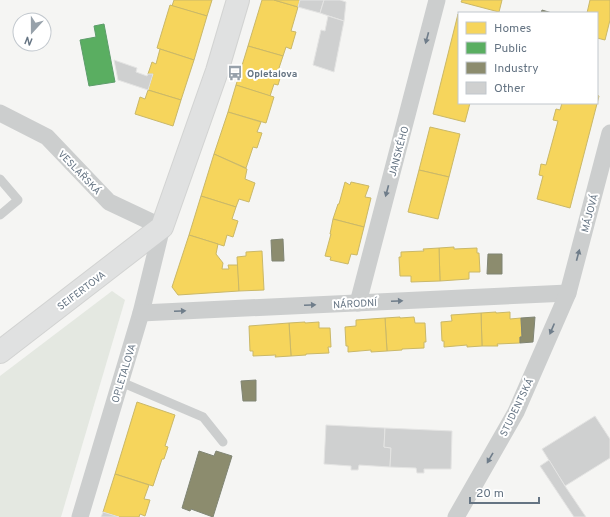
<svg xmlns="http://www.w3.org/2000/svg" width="610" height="517" font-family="Overpass,sans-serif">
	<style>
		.green { fill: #e4e8e1 }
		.homes { fill: #f6d55c; stroke: #cab868 }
		.public { fill: #5aae61; stroke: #5d9d6b }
		.industry { fill: #8c8c6e; stroke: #808574 }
		.building { fill: #cfd0d0; stroke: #e4e4e3 }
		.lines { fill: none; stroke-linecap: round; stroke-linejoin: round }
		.secondary-casing { stroke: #d2d3d2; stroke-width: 24 }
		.lane { stroke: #cccece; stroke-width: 9 }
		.street { stroke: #cccece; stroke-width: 17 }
		.secondary { stroke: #e0e1e1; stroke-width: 22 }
		.oneway { fill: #6f7d8a }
		.labels { text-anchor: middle; stroke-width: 4; stroke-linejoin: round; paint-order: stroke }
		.poi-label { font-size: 10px; font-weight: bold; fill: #657483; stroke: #fff; text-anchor: start }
		.street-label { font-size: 10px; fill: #657483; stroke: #fff }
	</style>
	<rect width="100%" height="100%" fill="#f5f5f3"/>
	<path class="green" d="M112,291L125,300L61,517H0V376Z"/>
	<g class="homes">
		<path d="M174,0H212L207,16L172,6Z"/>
		<path d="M262,0H274L298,7L291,31L296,32L291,49L286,47L283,56L248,46Z"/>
		<path d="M274,0H300L298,7Z"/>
		<path d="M462,0H502L499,12L461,2Z"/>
		<path d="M590,0H610V20L605,40L597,38V13H587Z"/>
		<path d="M170,5L207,16L194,60L157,48Z"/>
		<path d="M458,14L459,103H470L465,122L433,114Z"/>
		<path d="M248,46L283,56L277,74L281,75L278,85L274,84L270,96L236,85Z"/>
		<path d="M160,49L194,60L181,100L148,90L153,74H148L152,62L156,64Z"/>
		<path d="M236,85L274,97L266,123L228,112Z"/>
		<path d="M148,90L181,100L173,126L135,114L140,97L145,99Z"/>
		<path d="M597,95L599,96L570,208L537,199L543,176L539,175L541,164L546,165L558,121L553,120L556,109L560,110L562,103H597Z"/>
		<path d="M228,112L261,122L257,132L262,133L257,148L253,147L246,168L214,154Z"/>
		<path d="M430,127L460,134L449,177L419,170Z"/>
		<path d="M214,154L247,169L245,179L255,183L249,202L239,199L236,207L201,196Z"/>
		<path d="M419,170L449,177L438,219L408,212Z"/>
		<path d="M345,182L350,185L351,182L369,186L365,197L371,198L364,227L333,219L338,204H339Z"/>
		<path d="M201,196L236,207L232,219L238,221L233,237L227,235L224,246L189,235Z"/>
		<path d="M333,219L364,227L357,255L351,254L348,264L330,260L331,257L325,256L331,234H330Z"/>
		<path d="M189,235L218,244L216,254L223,263L222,269H229L228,265H238L239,291L178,295L172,287Z"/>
		<path d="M454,247V249L477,248V253H479L480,272H469V279L440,281L439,248Z"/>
		<path d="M439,248L440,281L411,282V276H400L399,257H401V252L424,251L423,249Z"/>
		<path d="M262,251L264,290L239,291L237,257L246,256V252Z"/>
		<path d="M496,312V313L510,312V319L521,318L522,337H520V343L497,344L498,346H482L481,313Z"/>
		<path d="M481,313L482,346L467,347V345L444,347V341H442L441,322L452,321L451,315Z"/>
		<path d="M400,317V318L414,317L415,323H425L426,342H424V348L402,349V350L387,351L385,318Z"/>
		<path d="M385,318L387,351L371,352V350L348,352V346H346L345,327L356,326V320Z"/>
		<path d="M305,322V323L319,322V328H330L331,347H328L329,353L306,354V355L291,356L289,323Z"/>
		<path d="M289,323L291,356L275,357L276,355L253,356V351H250L249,326Z"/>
		<path d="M137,402L175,415L165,446L168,447L164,459H162L153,486L115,474Z"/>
		<path d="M115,474L149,485L144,499L150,500L145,516L140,514L139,517H119L103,512Z"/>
	</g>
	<path class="public" d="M104,24L115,82L89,86L80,40L96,37L94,26Z"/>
	<g class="industry">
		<path d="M542,10L552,13H541Z"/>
		<path d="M283,239L284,261H272L271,240Z"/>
		<path d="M488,254H502V274H487Z"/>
		<path d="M535,317L533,342L520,343V337H522L521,318Z"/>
		<path d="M256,380V401H243L241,381Z"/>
		<path d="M199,451L214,456L216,451L232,456L213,517L191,509L190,511L182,508Z"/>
	</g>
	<g class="building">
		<path d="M300,0H324L320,13L298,7Z"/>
		<path d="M324,0H340L346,2L344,21L320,13Z"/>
		<path d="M328,16L344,21L334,72L313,65L321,30L325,31Z"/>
		<path d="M114,60L137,68L136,72L147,76L148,74H153L148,90L118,80Z"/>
		<path d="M595,416L610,439V458L565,486L542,449Z"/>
		<path d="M326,425L385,428L384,447L391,448L390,467L359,465L358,470H351V466L324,464Z"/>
		<path d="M385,428L452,431L451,469H424V473H417L416,468L390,467L391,448L384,447Z"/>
		<path d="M549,460L565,486L586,517H574L540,466Z"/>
		<path d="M103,512L119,517H101Z"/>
	</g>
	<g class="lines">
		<g class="secondary-casing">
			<path id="secondary" d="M0,352L162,227L217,71L238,0"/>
		</g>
		<g class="lane">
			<path d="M0,179L18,200L0,215"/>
			<path d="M121,382L203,417L223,442"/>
		</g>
		<g class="street">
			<path d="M0,113L47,137L109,202L162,227L141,313L80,517"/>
			<path d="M358,303L437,0"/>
			<path d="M141,313L568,293"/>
			<path d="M456,517L516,412L568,293L610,133"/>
		</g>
		<use href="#secondary" class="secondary"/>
	</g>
	<defs><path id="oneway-solid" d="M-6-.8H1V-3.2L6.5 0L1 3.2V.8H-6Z"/></defs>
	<g class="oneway">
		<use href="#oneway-solid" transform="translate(427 38) rotate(105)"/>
		<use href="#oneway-solid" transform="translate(387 191) rotate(105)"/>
		<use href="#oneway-solid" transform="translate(578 255) rotate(-75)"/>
		<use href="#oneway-solid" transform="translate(397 301) rotate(-3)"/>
		<use href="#oneway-solid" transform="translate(310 305) rotate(-3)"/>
		<use href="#oneway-solid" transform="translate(180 311) rotate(-3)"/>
		<use href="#oneway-solid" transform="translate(552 329) rotate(113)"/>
		<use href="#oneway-solid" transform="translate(490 458) rotate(120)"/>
	</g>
	<defs>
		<g id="bus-bare" transform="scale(1.2)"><path d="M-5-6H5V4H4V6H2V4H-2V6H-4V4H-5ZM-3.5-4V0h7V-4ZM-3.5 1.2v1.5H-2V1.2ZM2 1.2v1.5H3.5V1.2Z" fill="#97a1aa" stroke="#fff" stroke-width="2.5" paint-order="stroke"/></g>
	</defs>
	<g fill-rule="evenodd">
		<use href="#bus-bare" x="235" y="73"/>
	</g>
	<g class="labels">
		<g class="poi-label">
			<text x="247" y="77">Opletalova</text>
		</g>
		<g class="street-label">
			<text transform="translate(398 151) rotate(-75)" y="4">JANSKÉHO</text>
			<text transform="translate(80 172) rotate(46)" y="4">VESLAŘSKÁ</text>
			<text transform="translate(589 213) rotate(-75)" y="4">MÁJOVÁ</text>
			<text transform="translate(81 290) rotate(-37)" y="4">SEIFERTOVA</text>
			<text transform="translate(355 303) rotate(-3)" y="4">NÁRODNÍ</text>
			<text transform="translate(123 373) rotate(-73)" y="4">OPLETALOVA</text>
			<text transform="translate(516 407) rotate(-64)" y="4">STUDENTSKÁ</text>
		</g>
	</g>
	<rect x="458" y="12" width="140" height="92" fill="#ffffff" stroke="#c1c7cd"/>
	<rect x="466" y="22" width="20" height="12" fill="#f6d55c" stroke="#c1c7cd"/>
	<text x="494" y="32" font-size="12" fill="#657483">Homes</text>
	<rect x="466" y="42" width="20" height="12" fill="#5aae61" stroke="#c1c7cd"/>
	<text x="494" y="52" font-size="12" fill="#657483">Public</text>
	<rect x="466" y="62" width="20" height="12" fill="#8c8c6e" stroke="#c1c7cd"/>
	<text x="494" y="72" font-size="12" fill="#657483">Industry</text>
	<rect x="466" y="82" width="20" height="12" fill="#cfd0d0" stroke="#c1c7cd"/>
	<text x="494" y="92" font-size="12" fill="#657483">Other</text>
	<g transform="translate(32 32) rotate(201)"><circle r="19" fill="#ffffff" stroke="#c1c7cd"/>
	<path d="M0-3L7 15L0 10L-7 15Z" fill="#97a1aa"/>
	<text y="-6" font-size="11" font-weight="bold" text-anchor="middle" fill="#657483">N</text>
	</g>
	<path d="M470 497v6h69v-6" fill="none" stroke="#657483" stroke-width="2"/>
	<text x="476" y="497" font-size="12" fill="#657483" stroke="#ffffff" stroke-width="3" paint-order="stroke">20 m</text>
</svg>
